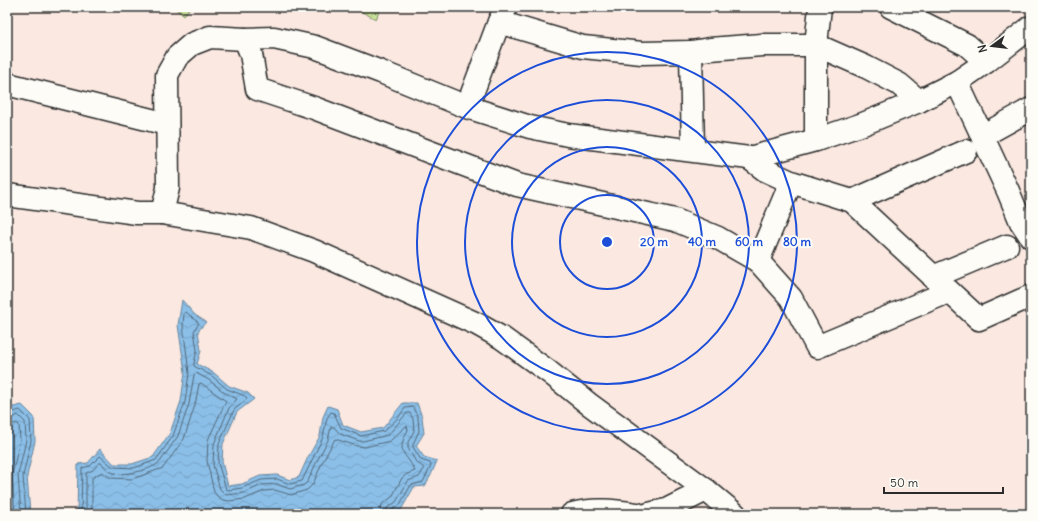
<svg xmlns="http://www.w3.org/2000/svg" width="1038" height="521" font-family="Delius,sans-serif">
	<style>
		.forest { fill: url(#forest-crowns); stroke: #7a8762 }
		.water { fill: url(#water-waves); stroke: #65849c }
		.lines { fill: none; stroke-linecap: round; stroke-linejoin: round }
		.shore { stroke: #516677; stroke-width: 1 }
		.minor-casing { stroke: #2b2b2b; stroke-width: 25 }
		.minor { stroke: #fdfcf7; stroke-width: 22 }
		.ring { fill: none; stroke: #1d4ed8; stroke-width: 2 }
		.centre { fill: #1d4ed8; stroke: #fdfcf7; stroke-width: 2 }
		.ring-label { font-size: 12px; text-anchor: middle; font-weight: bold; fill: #1d4ed8; stroke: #fdfcf7; stroke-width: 4; stroke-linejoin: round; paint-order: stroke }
	</style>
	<defs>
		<pattern id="forest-crowns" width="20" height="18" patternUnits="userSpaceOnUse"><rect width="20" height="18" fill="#c9e39a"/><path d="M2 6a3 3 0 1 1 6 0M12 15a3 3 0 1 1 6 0" fill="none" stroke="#adc385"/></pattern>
		<pattern id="water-waves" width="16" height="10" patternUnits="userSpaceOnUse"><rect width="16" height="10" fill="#8bbfe8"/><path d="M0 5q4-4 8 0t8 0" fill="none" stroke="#78a4c7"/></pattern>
	</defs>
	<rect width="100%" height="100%" fill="#fae8e1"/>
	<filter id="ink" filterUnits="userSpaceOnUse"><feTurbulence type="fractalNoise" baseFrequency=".025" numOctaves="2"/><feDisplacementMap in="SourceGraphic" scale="8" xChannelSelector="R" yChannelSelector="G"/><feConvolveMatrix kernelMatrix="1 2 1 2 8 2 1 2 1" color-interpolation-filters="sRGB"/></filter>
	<g filter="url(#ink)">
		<g class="forest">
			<path d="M174,7H190L184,16Z"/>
			<path d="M352,7H381L376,19Z"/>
		</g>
		<g class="water">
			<path d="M182,300L195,315L206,322L198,331L201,351L197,364L214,373L229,386L248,393L254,399L237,412L223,444L222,462L228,486L242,484L260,476L277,475L290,480L299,477L308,457L320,436L323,417L328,406L337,409L343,425L361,432L383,428L403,403H417L422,417L424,433L416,446L424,457L437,461L431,475L425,486L414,487L401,510L391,514H77L78,464L88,463L100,449L114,464H132L153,457L170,433L181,401L185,372L178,325Z"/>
			<path d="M22,405L34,417L35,441L27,476L30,514H7V419L9,408Z"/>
		</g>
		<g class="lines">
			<g class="shore">
				<path d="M7,415C11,415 14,411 20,410L30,420L31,441L23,476L26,514"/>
				<path d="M7,420L11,419L18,415L25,422L26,440L18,475L21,514"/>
				<path d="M7,426L17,423L19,425L20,440L12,475L15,514"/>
				<path d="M81,514L82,468L90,466L100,456L113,467L134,468L156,460L173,436L185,402L189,373L183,325L184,313L186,312L199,323L194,331L197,350L194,363V366L212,376L227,389L245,396L247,398L246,400L234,410L219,444L218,463L226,489L229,490L242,488L261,480L277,479L290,484L302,481L323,437L327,418L331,412L334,413L341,428L361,436L384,431L398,418L405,408L413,407L418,418L419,431L413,444V447L421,460L430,463L431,466L423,482L411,485L399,506L393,509L391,514"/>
				<path d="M86,514V473L93,470L99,463H101C104,466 107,470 111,472C123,477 151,470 160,462L178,436L189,404L194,375L196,373L209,380L225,393L237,399L229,408L214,444L213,465L220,489L226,495L244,493L262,485L276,484L290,489L304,485L308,481L317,461L328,440L331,427H334L340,434L359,441H363L388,435L407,413H410L413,419L414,431L408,442V448L416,462L423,467L424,469L419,477L408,481L396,502L387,508L386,514"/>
				<path d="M92,514V478L102,472L111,478L132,479L163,468L184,439L195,405L199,384L201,383L226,401L208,440L207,461L214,492L218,497L223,500L229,501L245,499L264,491L275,490L291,495L307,490L313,484L322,463L335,439L357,446L365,447L390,441L405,427L407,426L408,430C395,453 406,452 415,471L407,474L402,478L392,497L382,504L380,514"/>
			</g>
			<g class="minor-casing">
				<g id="minor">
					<path d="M891,7L967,45L986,62"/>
					<path d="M499,22L583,47L642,53L691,52L710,49L762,45H816L866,67L899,84L919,101"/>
					<path d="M245,39L251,54L257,89L314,108L517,185L675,220L718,238L758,261L791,298L817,347L948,292"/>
					<path d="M691,52L693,150"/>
					<path d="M957,82L1008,191L1021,222L1031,237"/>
					<path d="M7,84L167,124"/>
					<path d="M467,107L499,22L506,7"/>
					<path d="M982,136L1031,109"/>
					<path d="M816,140V45L820,7"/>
					<path d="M749,158L765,170L791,182L852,201L979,319L1031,296"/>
					<path d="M7,195L137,213H162L251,228L314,251L477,324L502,338L549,372L589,404L706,490L735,514"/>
					<path d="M852,201L966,151"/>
					<path d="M162,213L168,188L167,75L177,57L192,44L210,37L245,39L274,38L315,47L381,72L467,107L530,127L568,135L749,158L816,140L863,124L919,101L957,82L986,62L1031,27"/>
					<path d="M758,261L791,182"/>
					<path d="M933,277L1007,246"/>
					<path d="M572,514C594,508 615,511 637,514"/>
					<path d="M649,514L666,510L706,490"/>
				</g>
			</g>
			<use href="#minor" class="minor"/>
		</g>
	</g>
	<g class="ring">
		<circle cx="607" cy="242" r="47"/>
		<circle cx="607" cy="242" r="95"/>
		<circle cx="607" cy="242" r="142"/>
		<circle cx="607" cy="242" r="190"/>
	</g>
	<circle cx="607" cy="242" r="6" class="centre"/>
	<g class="ring-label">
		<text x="654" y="246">20 m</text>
		<text x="702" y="246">40 m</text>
		<text x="749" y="246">60 m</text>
		<text x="797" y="246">80 m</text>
	</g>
	<rect width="1038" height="521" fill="none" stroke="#fdfcf7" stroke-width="24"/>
	<rect x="12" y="12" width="1014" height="497" fill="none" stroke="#2b2b2b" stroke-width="1.5" filter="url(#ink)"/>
	<g transform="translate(992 46) rotate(255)" stroke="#fdfcf7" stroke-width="3" paint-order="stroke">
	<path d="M0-3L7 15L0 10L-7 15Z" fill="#2b2b2b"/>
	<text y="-6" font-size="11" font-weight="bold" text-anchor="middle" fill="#2b2b2b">N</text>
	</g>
	<path d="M884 487v6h119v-6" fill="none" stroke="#2b2b2b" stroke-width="2"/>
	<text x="890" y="487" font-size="12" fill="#2b2b2b" stroke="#fdfcf7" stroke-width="3" paint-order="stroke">50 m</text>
</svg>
